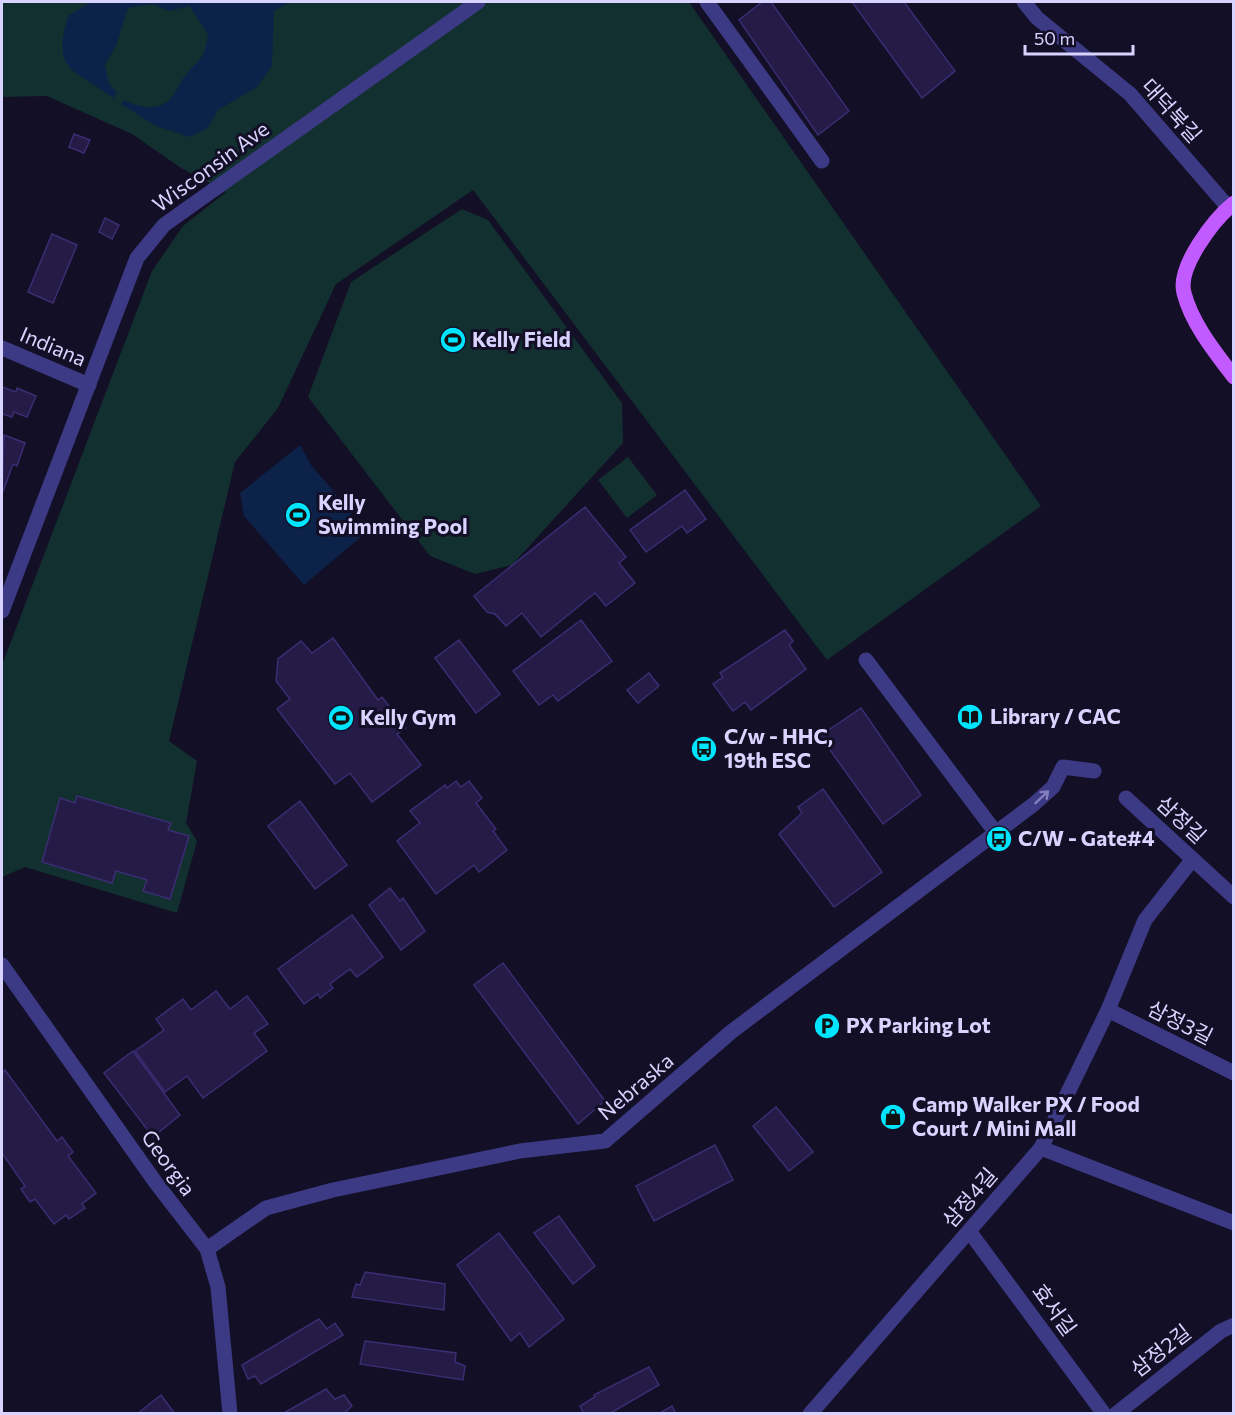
<svg xmlns="http://www.w3.org/2000/svg" width="1235" height="1415" font-family="Commissioner,'Noto Sans KR',sans-serif">
	<style>
		.green { fill: #12302f }
		.water { fill: #0c2248 }
		.building { fill: #241b47; stroke: #3b2d73; stroke-width: 1.5 }
		.lines { fill: none; stroke-linecap: round; stroke-linejoin: round }
		.minor { stroke: #3d3a85; stroke-width: 15 }
		.major { stroke: #c25bff; stroke-width: 15 }
		.oneway { stroke: #837fbc }
		.labels { text-anchor: middle; stroke-width: 6; stroke-linejoin: round; paint-order: stroke }
		.street-label { font-size: 21px; fill: #d9d4ff; stroke: #130f26 }
		.poi-label { font-size: 21px; font-weight: bold; fill: #d9d4ff; stroke: #130f26; text-anchor: start }
	</style>
	<rect width="100%" height="100%" fill="#130f26"/>
	<g class="green">
		<path d="M2,2H689L1041,506L827,660L473,190L336,284L278,408L235,462L169,741L197,761L186,823L197,841L177,913L25,867L2,877V665L152,271L183,226L226,192L181,168L132,134L47,96L2,97Z"/>
		<path d="M462,209L488,220L622,403L623,443L512,565L475,574L430,556L308,397L351,282Z"/>
		<path d="M628,457L657,495L627,518L598,480Z"/>
	</g>
	<g class="water">
		<path d="M91,2H290L274,11L272,66L257,87L218,110L208,128L190,137L156,126L121,104L124,100C141,108 162,113 174,94C178,89 180,83 184,77C200,57 204,61 208,34L189,6L169,11L152,4L128,8L116,46L105,65L109,83L117,93L113,98C75,68 51,74 68,16Z"/>
		<path d="M300,445L311,465L352,513L349,518L363,535L304,585L244,516L240,493Z"/>
	</g>
	<g class="building">
		<path d="M762,2H771L849,111L818,135L739,20Z"/>
		<path d="M852,2H904L955,71L922,98Z"/>
		<path d="M74,134L90,140L84,153L69,147Z"/>
		<path d="M105,218L119,225L112,239L99,232Z"/>
		<path d="M52,234L77,245L53,303L28,292Z"/>
		<path d="M2,387L16,392L17,388L36,396L27,417L14,412L12,417L2,414Z"/>
		<path d="M4,435L25,443L17,466L13,464L2,494Z"/>
		<path d="M685,490L706,519L687,533L682,526L646,552L630,530Z"/>
		<path d="M585,507L626,557L619,563L635,583L606,606L595,593L541,637L522,613L506,626L495,614L487,612L474,596Z"/>
		<path d="M581,620L612,661L558,701L553,695L539,705L513,671Z"/>
		<path d="M785,630L793,641L789,645L806,669L751,710L745,702L733,711L713,684L723,677L720,673Z"/>
		<path d="M333,638L378,700L382,697L406,728L397,734L421,765L372,802L350,773L335,784L277,709L290,699L276,681L278,659L301,641L312,653Z"/>
		<path d="M459,640L500,694L476,713L435,658Z"/>
		<path d="M649,673L659,686L638,703L627,690Z"/>
		<path d="M861,708L921,795L883,824L820,736Z"/>
		<path d="M456,781L461,787L469,781L482,798L476,803L496,829L493,831L507,850L479,872L474,865L436,894L397,841L420,823L410,811L445,785L447,788Z"/>
		<path d="M823,789L882,872L834,907L779,834L802,813L798,807Z"/>
		<path d="M77,796L171,823L168,830L189,836L170,899L143,891L147,880L116,871L112,883L42,862L60,798L75,803Z"/>
		<path d="M300,801L347,865L315,889L268,826Z"/>
		<path d="M390,888L400,901L403,898L425,931L401,950L369,905Z"/>
		<path d="M352,915L383,957L357,977L350,969L330,984L333,988L320,998L318,994L304,1004L278,969Z"/>
		<path d="M503,963L605,1101L578,1124L474,985Z"/>
		<path d="M216,991L230,1009L247,996L268,1024L254,1033L267,1051L203,1098L187,1076L165,1092L135,1051L164,1030L156,1019L183,999L191,1010Z"/>
		<path d="M133,1051L180,1115L153,1137L104,1073Z"/>
		<path d="M5,1070L57,1141L62,1137L73,1152L68,1156L96,1193L82,1204L85,1208L69,1219L66,1215L54,1224L35,1199L30,1202L21,1189L25,1186L2,1153V1073Z"/>
		<path d="M776,1107L813,1152L789,1171L753,1126Z"/>
		<path d="M715,1145L733,1180L654,1221L636,1186Z"/>
		<path d="M559,1216L595,1266L573,1284L534,1233Z"/>
		<path d="M499,1233L564,1319L529,1347L520,1333L511,1341L457,1265Z"/>
		<path d="M365,1272L445,1284L444,1310L352,1297L356,1284L360,1285Z"/>
		<path d="M319,1319L327,1329L335,1323L343,1335L261,1384L255,1376L248,1379L242,1365Z"/>
		<path d="M365,1341L456,1353L455,1362L465,1366L463,1380L360,1364Z"/>
		<path d="M649,1367L659,1385L609,1414H584L580,1406L595,1397L594,1395Z"/>
		<path d="M326,1389L335,1399L344,1395L352,1406L343,1414H282Z"/>
		<path d="M161,1395L175,1414H137Z"/>
		<path d="M672,1406L676,1414H658Z"/>
	</g>
	<g class="lines">
		<g class="minor">
			<path d="M707,2L822,161"/>
			<path d="M1024,2L1037,18L1130,94L1228,207"/>
			<path d="M2,348L89,385"/>
			<path d="M2,611L137,258L164,225L478,2"/>
			<path d="M866,660L996,833"/>
			<path d="M1126,798L1234,897"/>
			<path d="M2,965L156,1183L207,1249L218,1287L230,1414"/>
			<path d="M1108,1010L1234,1073"/>
			<path d="M1041,1148L1234,1223"/>
			<path d="M969,1231L1104,1414"/>
			<path d="M207,1249L266,1208L333,1190L520,1151L605,1141L731,1032L1034,804L1053,787L1063,767L1094,771"/>
			<path d="M810,1414L1041,1148L1108,1010L1145,920L1192,860"/>
			<path d="M1116,1414L1221,1331L1234,1325"/>
		</g>
		<path class="major" d="M1234,203C1214,219 1177,267 1184,293C1192,324 1215,352 1234,377"/>
	</g>
	<defs><path id="oneway-shaft" d="M-6 0H5M1.5-3L5.5 0L1.5 3" fill="none" stroke-width="1.6" stroke-linecap="round" stroke-linejoin="round" transform="scale(1.5)"/></defs>
	<use class="oneway" href="#oneway-shaft" transform="translate(1042 797) rotate(-43)"/>
	<defs>
		<g id="stadium-disc" transform="scale(1.35)"><circle r="9.5" fill="#00e5ff" stroke="#130f26"/><path d="M0-5a6.5 5 0 1 0 0 10a6.5 5 0 1 0 0-10ZM-3.5-1.8h7v3.6h-7Z" fill="#111"/></g>
		<g id="library-disc" transform="scale(1.35)"><circle r="9.5" fill="#00e5ff" stroke="#130f26"/><path d="M-6-4Q-3-5.5-.7-3.5V5Q-3 3-6 4ZM6-4Q3-5.5 .7-3.5V5Q3 3 6 4Z" fill="#111"/></g>
		<g id="bus-disc" transform="scale(1.35)"><circle r="9.5" fill="#00e5ff" stroke="#130f26"/><path d="M-5-6H5V4H4V6H2V4H-2V6H-4V4H-5ZM-3.5-4V0h7V-4ZM-3.5 1.2v1.5H-2V1.2ZM2 1.2v1.5H3.5V1.2Z" fill="#111"/></g>
		<g id="parking-disc" transform="scale(1.35)"><circle r="9.5" fill="#00e5ff" stroke="#130f26"/><path d="M-3.5-5.5H1a3.5 3.5 0 0 1 0 7H-1V5.5H-3.5ZM-1-3.4V-.6H.8a1.4 1.4 0 0 0 0-2.8Z" fill="#111"/></g>
		<g id="shop-disc" transform="scale(1.35)"><circle r="9.5" fill="#00e5ff" stroke="#130f26"/><path d="M-5-2.5h2.3a2.7 3.5 0 0 1 5.4 0H5L5.5 6h-11ZM-1.5-2.5h3a1.5 2.3 0 0 0-3 0Z" fill="#111"/></g>
	</defs>
	<g fill-rule="evenodd">
		<use href="#stadium-disc" x="453" y="340"/>
		<use href="#stadium-disc" x="298" y="515"/>
		<use href="#library-disc" x="970" y="717"/>
		<use href="#stadium-disc" x="341" y="718"/>
		<use href="#bus-disc" x="704" y="749"/>
		<use href="#bus-disc" x="999" y="839"/>
		<use href="#parking-disc" x="827" y="1026"/>
		<use href="#shop-disc" x="893" y="1117"/>
	</g>
	<g class="labels">
		<g class="street-label">
			<text transform="translate(1171 111) rotate(48)" y="7">대덕북길</text>
			<text transform="translate(211 167) rotate(-36)" y="7">Wisconsin Ave</text>
			<text transform="translate(53 347) rotate(23)" y="7">Indiana</text>
			<text transform="translate(1181 820) rotate(43)" y="7">삼정길</text>
			<text transform="translate(1180 1023) rotate(27)" y="7">삼정3길</text>
			<text transform="translate(636 1087) rotate(-40)" y="7">Nebraska</text>
			<text transform="translate(168 1163) rotate(54)" y="7">Georgia</text>
			<text transform="translate(970 1198) rotate(-49)" y="7">삼정4길</text>
			<text transform="translate(1054 1310) rotate(54)" y="7">효서길</text>
			<text transform="translate(1161 1351) rotate(-38)" y="7">삼정2길</text>
		</g>
		<g class="poi-label">
			<text x="472" y="347">Kelly Field</text>
			<text x="318" y="510">Kelly<tspan x="318" dy="24">Swimming Pool</tspan></text>
			<text x="990" y="724">Library / CAC</text>
			<text x="360" y="725">Kelly Gym</text>
			<text x="724" y="744">C/w - HHC,<tspan x="724" dy="24">19th ESC</tspan></text>
			<text x="1018" y="846">C/W - Gate#4</text>
			<text x="846" y="1033">PX Parking Lot</text>
			<text x="912" y="1112">Camp Walker PX / Food<tspan x="912" dy="24">Court / Mini Mall</tspan></text>
		</g>
	</g>
	<rect width="1235" height="1415" fill="none" stroke="#d9d4ff" stroke-width="6"/>
	<path d="M1025 45v9h108v-9" fill="none" stroke="#d9d4ff" stroke-width="3"/>
	<text x="1034" y="45" font-size="18" fill="#d9d4ff" stroke="#130f26" stroke-width="4.5" paint-order="stroke">50 m</text>
</svg>
